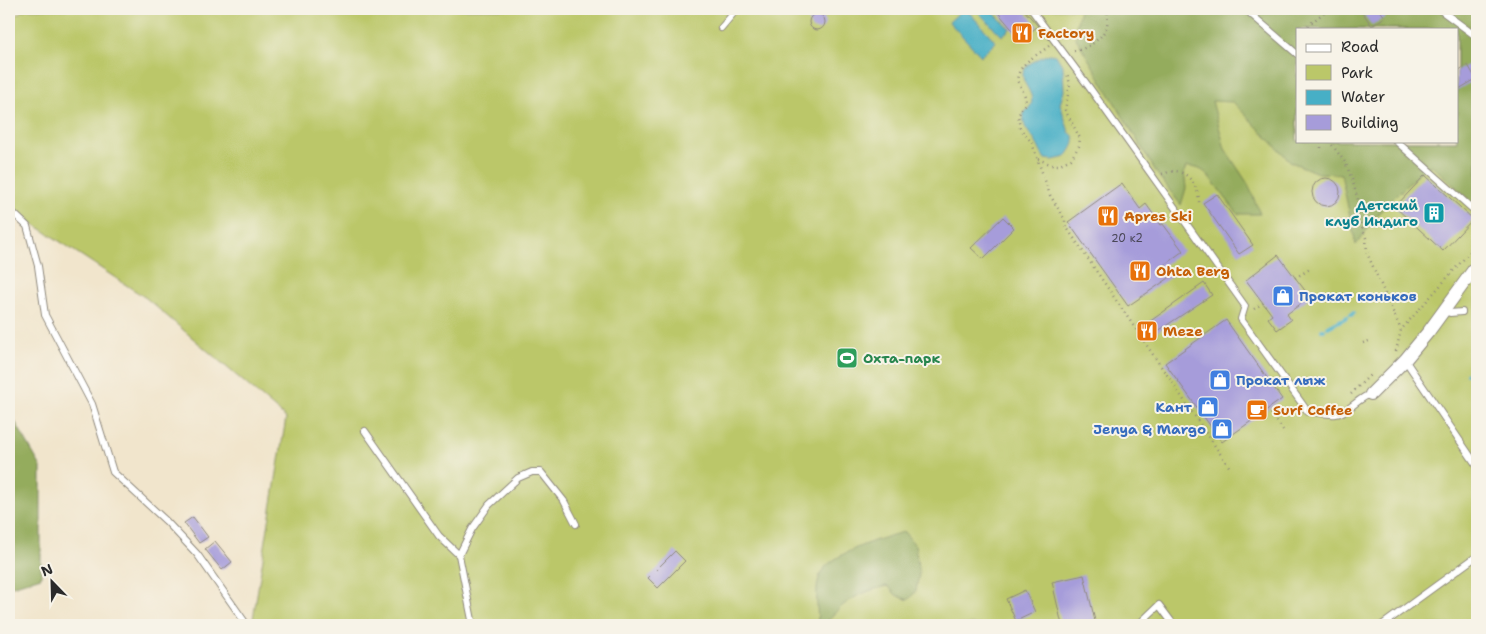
<svg xmlns="http://www.w3.org/2000/svg" width="1486" height="634" font-family="'Shantell Sans',sans-serif">
	<style>
		.green { fill: #bbc769; stroke: #73794a; fill-rule: evenodd }
		.forest { fill: #94ac5d; stroke: #606c44; fill-rule: evenodd }
		.water { fill: #47afc6; stroke: #396d78 }
		.lines { fill: none; stroke-linecap: round; stroke-linejoin: round }
		.stream { stroke: #47afc6; stroke-width: 4 }
		.building { fill: #a69cda }
		.service-casing { stroke: #8e887c; stroke-width: 8 }
		.minor-casing { stroke: #8e887c; stroke-width: 14 }
		.path { stroke: #8e887c; stroke-width: 2.5; stroke-dasharray: 1 4; stroke-linecap: butt }
		.service { stroke: #fff; stroke-width: 6 }
		.minor { stroke: #fff; stroke-width: 12 }
		.labels { text-anchor: middle; stroke-width: 4; stroke-linejoin: round; paint-order: stroke }
		.number-label { font-size: 11px; fill: #4a4757 }
		.food-label { font-size: 14px; font-weight: bold; fill: #c56008; stroke: #f7f3e8; text-anchor: start }
		.culture-label { font-size: 14px; font-weight: bold; fill: #0d838f; stroke: #f7f3e8; text-anchor: end }
		.shop-label { font-size: 14px; font-weight: bold; fill: #366cbe; stroke: #f7f3e8; text-anchor: start }
		.leisure-label { font-size: 14px; font-weight: bold; fill: #27864d; stroke: #f7f3e8; text-anchor: start }
	</style>
	<rect width="100%" height="100%" fill="#f7f3e8"/>
	<filter id="ink" filterUnits="userSpaceOnUse"><feTurbulence type="fractalNoise" baseFrequency=".02" numOctaves="2"/><feDisplacementMap in="SourceGraphic" scale="10" xChannelSelector="R" yChannelSelector="G"/><feConvolveMatrix kernelMatrix="1 2 1 2 8 2 1 2 1" color-interpolation-filters="sRGB"/></filter>
	<filter id="wash" filterUnits="userSpaceOnUse"><feTurbulence type="fractalNoise" baseFrequency=".0096" numOctaves="4" result="noise"/><feDisplacementMap in="SourceGraphic" scale="20" xChannelSelector="R" yChannelSelector="G"/><feGaussianBlur stdDeviation="1.12" result="paint"/><feColorMatrix in="noise" values="0 0 0 0 0 0 0 0 0 0 0 0 0 0 0 0 0 1.4 0 .05"/><feComposite in="paint" operator="in"/></filter>
	<g filter="url(#wash)">
		<rect width="100%" height="100%" fill="#f1e5cc"/>
		<path class="green" d="M26,9H1477V625H252L286,418L146,298L9,208V19ZM1297,29H1457V141H1297Z"/>
		<g class="forest">
			<path d="M1080,9H1477V207L1432,165L1423,169L1377,215L1356,245L1341,174L1318,173L1291,162L1233,102L1212,101L1225,149L1248,184L1260,214H1238L1207,174C1200,168 1195,167 1186,167L1184,172L1186,188L1181,205L1158,175L1076,38V27ZM1297,29H1457V141H1297Z"/>
			<path d="M9,411L41,467V577L9,587Z"/>
			<path d="M904,532L915,545L919,574L916,591L908,600L896,595L888,586C862,591 843,601 827,622V625H818C818,609 814,591 820,575C828,554 884,537 904,532Z"/>
		</g>
		<g class="water">
			<path d="M963,9H966L996,42L981,56L949,22Z"/>
			<path d="M975,9H990L1010,29L1002,36Z"/>
			<path d="M1049,54L1056,55L1063,67L1064,91L1060,104L1069,132C1080,139 1071,149 1066,157L1053,160L1045,159C1041,154 1039,147 1035,141C1028,130 1022,128 1024,113C1052,91 991,76 1049,54Z"/>
		</g>
		<g class="lines">
			<g class="stream">
				<path d="M1351,315L1354,313"/>
				<path d="M1328,327L1347,317"/>
				<path d="M1322,330H1324"/>
				<path d="M1467,374L1477,369"/>
				<path d="M9,621L10,625"/>
			</g>
		</g>
		<g id="blocks">
			<g class="building">
				<path d="M995,9H1023L1038,26L1021,40Z"/>
				<path d="M1360,9H1379L1385,17L1372,26Z"/>
				<circle cx="817" cy="22" r="8"/>
				<path d="M1468,65L1476,79L1457,90V71Z"/>
				<path d="M1425,175L1473,219L1443,251L1395,207Z"/>
				<circle cx="1326" cy="192" r="14"/>
				<path d="M1122,183L1140,209L1146,204L1161,225L1163,224L1183,251L1164,265L1172,276L1128,306L1068,222Z"/>
				<path d="M1217,194L1253,245L1239,254L1203,203Z"/>
				<path d="M1003,217L1014,228L983,259L971,248Z"/>
				<path d="M1278,255L1310,297L1287,314L1291,320L1277,330L1268,318L1272,315L1246,280Z"/>
				<path d="M1204,283L1212,295L1149,337L1142,327Z"/>
				<path d="M1226,320L1282,399L1222,442L1165,363Z"/>
				<path d="M193,517L208,537L199,543L184,523Z"/>
				<path d="M215,541L232,562L222,570L205,549Z"/>
				<path d="M675,551L685,561L658,588L648,578Z"/>
				<path d="M1084,575L1096,625H1062L1052,582Z"/>
				<path d="M1025,590L1035,612L1016,621L1006,599Z"/>
			</g>
		</g>
	</g>
	<g filter="url(#ink)">
		<use href="#blocks" fill-opacity="0" stroke="#8e887c" stroke-width="1"/>
		<g class="lines">
			<g class="service-casing">
				<g id="service">
					<path d="M1031,9L1089,87L1245,306L1241,319L1308,412C1317,412 1328,415 1336,414C1348,413 1359,397 1371,394"/>
					<path d="M1245,9L1297,54"/>
					<path d="M1439,9L1477,37"/>
					<path d="M721,28L737,9"/>
					<path d="M1396,141L1477,213"/>
					<path d="M9,209L27,226L38,266L45,315L92,404L113,472L166,521L197,554L247,625"/>
					<path d="M1444,311L1450,313L1462,312"/>
					<path d="M1405,360L1477,466"/>
					<path d="M365,431L439,536L459,555"/>
					<path d="M473,625L459,555L472,529L489,505L518,478L532,472H541L564,501L576,524"/>
					<path d="M1138,625L1159,605L1174,625"/>
					<path d="M1382,625L1477,556"/>
				</g>
			</g>
			<g class="minor-casing">
				<path id="minor" d="M1371,394L1405,360L1429,331L1477,265"/>
			</g>
			<g class="path">
				<path d="M1304,29L1328,9"/>
				<path d="M1049,46C1036,57 1020,61 1017,80C1021,89 1026,93 1026,104L1021,110L1018,116L1020,128L1032,143L1050,195L1065,220V225L1230,468"/>
				<path d="M1074,51C1087,49 1104,38 1107,25C1108,20 1107,14 1108,9"/>
				<path d="M1329,141L1345,162L1352,179L1358,200L1359,220L1366,238L1367,253L1401,330"/>
				<path d="M1321,148V141"/>
				<path d="M1038,159L1052,165H1058L1071,159L1079,146L1080,138L1065,110L1070,84L1067,73"/>
				<path d="M1162,174C1166,173 1171,171 1175,171C1191,172 1200,192 1199,205"/>
				<path d="M1295,278L1310,269"/>
				<path d="M1254,309L1263,303"/>
				<path d="M1363,343L1369,341"/>
				<path d="M1396,351L1401,330L1477,244"/>
				<path d="M1351,394L1372,373"/>
				<path d="M1268,409L1283,430"/>
			</g>
			<use href="#service" class="service"/>
			<use href="#minor" class="minor"/>
		</g>
	</g>
	<defs>
		<g id="restaurant-square" transform="scale(1.125)"><rect x="-9" y="-9" width="18" height="18" rx="4" fill="#e8710a" stroke="#f7f3e8"/><path d="M-5-6h1v4h1v-4h1v4h1v-4h1v5L-1.5 .5V6h-2V.5L-5-1ZM5-6V6H3V1.5H1.5Q1.5-4 5-6Z" fill="#fff"/></g>
		<g id="building-square" transform="scale(1.125)"><rect x="-9" y="-9" width="18" height="18" rx="4" fill="#0f9aa8" stroke="#f7f3e8"/><path d="M-4-6H4V6H1V3H-1V6H-4ZM-2.5-4.3h1.7v1.8h-1.7ZM.8-4.3h1.7v1.8H.8ZM-2.5-1h1.7V.8h-1.7ZM.8-1h1.7V.8H.8Z" fill="#fff"/></g>
		<g id="shop-square" transform="scale(1.125)"><rect x="-9" y="-9" width="18" height="18" rx="4" fill="#3f7fe0" stroke="#f7f3e8"/><path d="M-5-2.5h2.3a2.7 3.5 0 0 1 5.4 0H5L5.5 6h-11ZM-1.5-2.5h3a1.5 2.3 0 0 0-3 0Z" fill="#fff"/></g>
		<g id="stadium-square" transform="scale(1.125)"><rect x="-9" y="-9" width="18" height="18" rx="4" fill="#2e9e5b" stroke="#f7f3e8"/><path d="M0-5a6.5 5 0 1 0 0 10a6.5 5 0 1 0 0-10ZM-3.5-1.8h7v3.6h-7Z" fill="#fff"/></g>
		<g id="cafe-square" transform="scale(1.125)"><rect x="-9" y="-9" width="18" height="18" rx="4" fill="#e8710a" stroke="#f7f3e8"/><path d="M-5.5-4.5H6V0H3Q3 3.5 0 3.5H-2.5Q-5.5 3.5-5.5 0ZM3-3.2v2h1.7v-2ZM-6 4.5H4V6H-6Z" fill="#fff"/></g>
	</defs>
	<g fill-rule="evenodd">
		<use href="#restaurant-square" x="1022" y="33"/>
		<use href="#building-square" x="1434" y="213"/>
		<use href="#restaurant-square" x="1108" y="216"/>
		<use href="#restaurant-square" x="1140" y="271"/>
		<use href="#shop-square" x="1283" y="296"/>
		<use href="#restaurant-square" x="1147" y="331"/>
		<use href="#stadium-square" x="847" y="358"/>
		<use href="#shop-square" x="1220" y="380"/>
		<use href="#shop-square" x="1208" y="407"/>
		<use href="#cafe-square" x="1257" y="410"/>
		<use href="#shop-square" x="1222" y="429"/>
	</g>
	<g class="labels">
		<g class="number-label">
			<text x="1127" y="242">20 к2</text>
		</g>
		<g class="food-label">
			<text x="1038" y="38">Factory</text>
			<text x="1124" y="221">Apres Ski</text>
			<text x="1156" y="276">Ohta Berg</text>
			<text x="1163" y="336">Meze</text>
			<text x="1273" y="415">Surf Coffee</text>
		</g>
		<g class="culture-label">
			<text x="1418" y="210">Детский<tspan x="1418" dy="16">клуб Индиго</tspan></text>
		</g>
		<g class="shop-label">
			<text x="1299" y="301">Прокат коньков</text>
			<text x="1236" y="385">Прокат лыж</text>
			<text x="1192" y="412" text-anchor="end">Кант</text>
			<text x="1206" y="434" text-anchor="end">Jenya &amp; Margo</text>
		</g>
		<g class="leisure-label">
			<text x="863" y="363">Охта-парк</text>
		</g>
	</g>
	<rect width="1486" height="634" fill="none" stroke="#f7f3e8" stroke-width="30"/>
	<rect x="1296" y="28" width="162" height="115" fill="#f7f3e8" stroke="#a5a39c"/>
	<rect x="1306" y="44" width="25" height="8" fill="#ffffff" stroke="#a5a39c"/>
	<text x="1341" y="52" font-size="15" fill="#2b2b2b">Road</text>
	<rect x="1306" y="65" width="25" height="15" fill="#bbc769" stroke="#a5a39c"/>
	<text x="1341" y="78" font-size="15" fill="#2b2b2b">Park</text>
	<rect x="1306" y="90" width="25" height="15" fill="#47afc6" stroke="#a5a39c"/>
	<text x="1341" y="102" font-size="15" fill="#2b2b2b">Water</text>
	<rect x="1306" y="115" width="25" height="15" fill="#a69cda" stroke="#a5a39c"/>
	<text x="1341" y="128" font-size="15" fill="#2b2b2b">Building</text>
	<g transform="translate(52 582) rotate(337)" stroke="#f7f3e8" stroke-width="4" paint-order="stroke">
	<path d="M0-4L9 19L0 12L-9 19Z" fill="#2b2b2b"/>
	<text y="-8" font-size="14" font-weight="bold" text-anchor="middle" fill="#2b2b2b">N</text>
	</g>
</svg>
